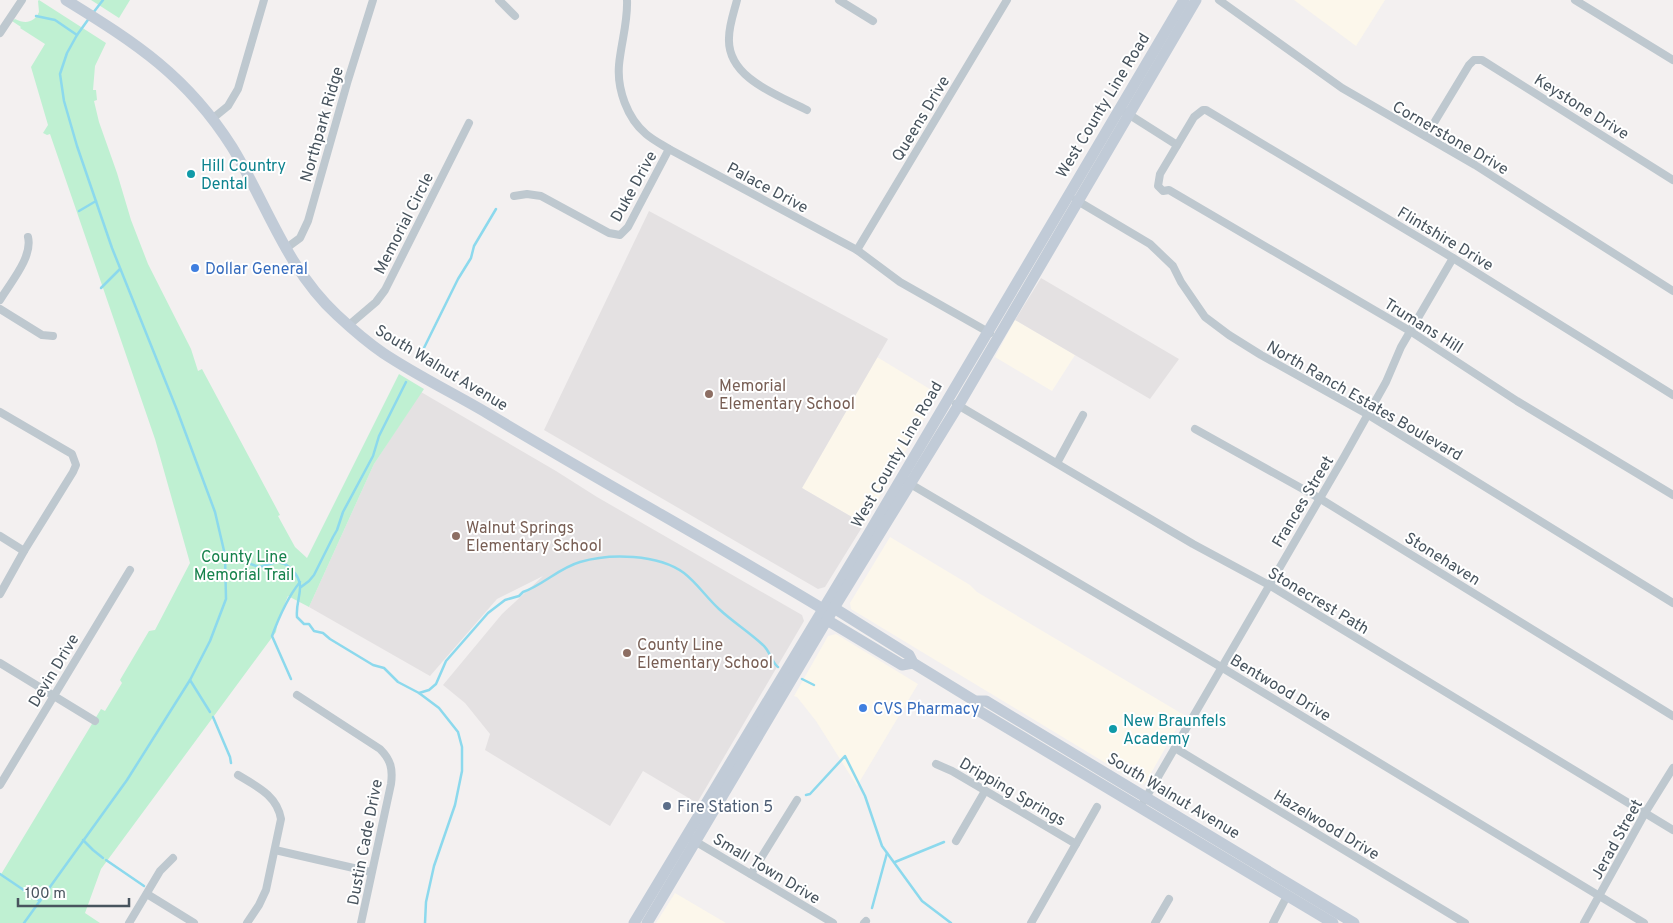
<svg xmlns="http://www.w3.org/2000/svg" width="1673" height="923" font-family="Overpass,sans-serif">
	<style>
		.commercial { fill: #fcf7eb }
		.education { fill: #e4e1e2 }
		.park { fill: #bff0d2 }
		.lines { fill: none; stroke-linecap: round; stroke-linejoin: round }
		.stream { stroke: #8cd9ed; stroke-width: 2.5 }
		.street { stroke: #bec8cf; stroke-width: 8 }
		.secondary { stroke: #c1cbd7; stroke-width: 11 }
		.culture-dot { fill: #0f9aa8; stroke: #fff; stroke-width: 2 }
		.shop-dot { fill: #3f7fe0; stroke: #fff; stroke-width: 2 }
		.education-dot { fill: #8d6e63; stroke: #fff; stroke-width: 2 }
		.service-dot { fill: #5c6f8a; stroke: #fff; stroke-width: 2 }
		.labels { text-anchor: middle; stroke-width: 4; stroke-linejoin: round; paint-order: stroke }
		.street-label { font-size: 16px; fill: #48545e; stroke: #fff }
		.culture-label { font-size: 16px; fill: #0d838f; stroke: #fff; text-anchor: start }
		.shop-label { font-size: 16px; fill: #366cbe; stroke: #fff; text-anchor: start }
		.education-label { font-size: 16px; fill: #785e54; stroke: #fff; text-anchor: start }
		.park-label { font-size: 16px; fill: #16824c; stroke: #fff }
		.service-label { font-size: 16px; fill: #4e5e75; stroke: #fff; text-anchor: start }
	</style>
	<rect width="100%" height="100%" fill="#f3f0f0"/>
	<g class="commercial">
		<path d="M1294,0H1385L1356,46Z"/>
		<path d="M1015,320L1075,355L1052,391L995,357Z"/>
		<path d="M877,357L938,394L864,524L802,488Z"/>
		<path d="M890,537L970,585L977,592L1184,715L1146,782L1142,785L851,609L850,603Z"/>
		<path d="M836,634L918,684L857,786L816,721L797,697L794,696L828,636Z"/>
		<path d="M675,893L726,923H656Z"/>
	</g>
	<g class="education">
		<path d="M649,211L888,339L802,488L864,524L825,587L818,589L544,430Z"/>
		<path d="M1041,278L1179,359L1150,399L1015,320Z"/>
		<path d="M421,392L556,471L597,497L802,615L804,621L697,803L643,771L610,826L485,750L490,734L465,703L443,685L502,614L543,576L497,599L430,676L309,607L374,464Z"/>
	</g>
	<g class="park">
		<path d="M39,0L106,43L95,66L93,90H96L97,100L94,101L99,122L117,173L131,220L148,264L191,349L198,371L202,369L280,515L278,516L295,547L307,558L399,374L424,389L374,464L309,607L288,596L278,620L276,632L101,869L85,913L100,923H0V876L101,709L105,711L122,683L120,680L149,631L155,630L190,563L155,439L50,134L47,135L43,133L48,125L31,67L45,44L20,28L21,27L12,21L15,19C25,24 34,23 39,12L38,1Z"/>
		<path d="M91,0H130L119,18Z"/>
	</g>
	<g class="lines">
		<g class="stream">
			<path d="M93,13L103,0"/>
			<path d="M36,16L55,20L77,35"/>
			<path d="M79,211L96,201"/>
			<path d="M101,288L120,269"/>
			<path d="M419,358L458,279L471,258L474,246L496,209"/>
			<path d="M225,555L259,567L277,562"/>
			<path d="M281,563C286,564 288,566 292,570C308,586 295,598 297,617L304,624H309L314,631L323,633L330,639L373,665L384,668L398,682L419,693L439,708L458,732L462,747V771L455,805L434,866L426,902L425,923"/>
			<path d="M301,587L309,581L314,575L333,537L337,530L343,512L373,456L379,436L406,382"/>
			<path d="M291,679L272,636C279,617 287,598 300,582"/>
			<path d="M802,679L814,685"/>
			<path d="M190,680L210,712"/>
			<path d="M419,693L429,690L436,684L446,661L488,613L505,600L519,596L523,592C543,585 559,568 580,562C610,553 658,554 684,573C697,583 706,597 719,609C733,622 749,632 763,645C770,651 772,663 778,667"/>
			<path d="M213,717L230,757L231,763"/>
			<path d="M806,795L810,794L845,756L865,796L882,846L922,901L951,923"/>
			<path d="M83,840L93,850L103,858"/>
			<path d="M106,860L144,886"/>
			<path d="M895,862L944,842"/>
			<path d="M0,874L40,901"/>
			<path d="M872,908L887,853"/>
			<path d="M24,923L127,780L190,680L210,641L226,599L225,555L215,512L177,410L112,248L77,146L64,101L60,74L67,53L77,35L90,17"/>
		</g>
		<g class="street">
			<path d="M499,0L515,16"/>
			<path d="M627,0C628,22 621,43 619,65C617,89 627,118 646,134C653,140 661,144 669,149L857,250L900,282L990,333"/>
			<path d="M737,0C734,12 729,25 729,38C727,78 778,95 807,110"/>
			<path d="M839,0L873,21"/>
			<path d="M1219,0L1342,88L1475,165L1673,291"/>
			<path d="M1575,0L1673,60"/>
			<path d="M0,33L22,0"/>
			<path d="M1125,112L1177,145"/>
			<path d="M212,119L228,106L238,89L264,0"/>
			<path d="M1426,136L1469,65L1474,60H1482L1673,180"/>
			<path d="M514,196L527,194L541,196L609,233L620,235L628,227L669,149"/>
			<path d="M1076,200L1150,244L1173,266L1181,282L1205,317L1229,335L1261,355L1367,414L1673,603"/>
			<path d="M285,249L300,238L308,221L348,80L373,0"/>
			<path d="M857,250L1007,0"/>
			<path d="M0,300C10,283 33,257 28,237"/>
			<path d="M0,309L42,335L53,336"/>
			<path d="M349,325L376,302L385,290L469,123"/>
			<path d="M1673,395L1453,258L1206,110H1203L1194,117L1160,174L1158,186L1163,191L1169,190L1410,331L1517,401L1673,495"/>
			<path d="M956,404L1193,544L1269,585L1673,830"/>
			<path d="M0,412L72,454L76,465L73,472L24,551L0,594"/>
			<path d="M1195,429L1319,498L1673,716"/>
			<path d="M1057,463L1083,415"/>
			<path d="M907,482L1221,667L1644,923"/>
			<path d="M0,536L24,551"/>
			<path d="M0,663L95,721"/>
			<path d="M297,695L380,749C391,760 393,769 391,784L361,923"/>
			<path d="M1175,748L1465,923"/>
			<path d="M936,764L952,771L1076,844"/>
			<path d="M238,775C256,786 277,795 281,819L266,890L259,905L247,923"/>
			<path d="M0,785L130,570"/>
			<path d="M1144,801L1344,457L1386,382L1401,347L1453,258"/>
			<path d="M693,840L833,923"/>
			<path d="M956,841L985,791"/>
			<path d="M275,850L371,872"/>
			<path d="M751,874L797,800"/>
			<path d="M147,894L194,923"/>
			<path d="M129,923L160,871L173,858"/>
			<path d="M864,923L866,921"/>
			<path d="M1031,923L1097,807"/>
			<path d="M1155,923L1169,899"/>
			<path d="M1273,923L1287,896"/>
			<path d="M1584,923L1645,813L1673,768"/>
		</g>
		<g class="secondary">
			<path d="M66,0C136,43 187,76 232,147C267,204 286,268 337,315C352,329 367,342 383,353C416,375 453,393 487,413C598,480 712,542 823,609L834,608L909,655L913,663L975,701H986L1354,923"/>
			<path d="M824,613L827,620L902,665L913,663"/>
			<path d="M975,701L979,711L1333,923"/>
			<path d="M634,923L869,533L1184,0"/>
			<path d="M647,923L834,608L958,406L1196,0"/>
		</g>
	</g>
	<g class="culture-dot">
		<circle cx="191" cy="174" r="5"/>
		<circle cx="1113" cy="729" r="5"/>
	</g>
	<g class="shop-dot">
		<circle cx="195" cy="268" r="5"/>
		<circle cx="863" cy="708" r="5"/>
	</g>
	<g class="education-dot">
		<circle cx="709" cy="394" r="5"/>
		<circle cx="456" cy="536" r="5"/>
		<circle cx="627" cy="653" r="5"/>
	</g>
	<circle class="service-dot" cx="667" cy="806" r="5"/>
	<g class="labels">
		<g class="street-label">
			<text transform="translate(1102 105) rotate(-59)" y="6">West County Line Road</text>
			<text transform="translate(1582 106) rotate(32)" y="6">Keystone Drive</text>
			<text transform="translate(920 118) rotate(-59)" y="6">Queens Drive</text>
			<text transform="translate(321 124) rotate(-74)" y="6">Northpark Ridge</text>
			<text transform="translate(1451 137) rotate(30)" y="6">Cornerstone Drive</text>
			<text transform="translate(633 186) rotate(-61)" y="6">Duke Drive</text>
			<text transform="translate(768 187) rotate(28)" y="6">Palace Drive</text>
			<text transform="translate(403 223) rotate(-63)" y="6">Memorial Circle</text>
			<text transform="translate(1446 238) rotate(31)" y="6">Flintshire Drive</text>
			<text transform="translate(1424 325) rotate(32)" y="6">Trumans Hill</text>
			<text transform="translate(442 367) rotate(31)" y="6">South Walnut Avenue</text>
			<text transform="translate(1365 400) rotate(30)" y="6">North Ranch Estates Boulevard</text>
			<text transform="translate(896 454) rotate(-60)" y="6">West County Line Road</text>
			<text transform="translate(1302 501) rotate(-59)" y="6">Frances Street</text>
			<text transform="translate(1443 558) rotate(32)" y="6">Stonehaven</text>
			<text transform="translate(1319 600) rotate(31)" y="6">Stonecrest Path</text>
			<text transform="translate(53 670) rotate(-59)" y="6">Devin Drive</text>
			<text transform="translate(1281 687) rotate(31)" y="6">Bentwood Drive</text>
			<text transform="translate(1013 791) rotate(30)" y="6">Dripping Springs</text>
			<text transform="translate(1174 795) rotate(31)" y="6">South Walnut Avenue</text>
			<text transform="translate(1327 824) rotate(31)" y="6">Hazelwood Drive</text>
			<text transform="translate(1616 839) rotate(-61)" y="6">Jerad Street</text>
			<text transform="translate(364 842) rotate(-79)" y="6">Dustin Cade Drive</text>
			<text transform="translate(767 868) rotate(31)" y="6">Small Town Drive</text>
		</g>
		<g class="culture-label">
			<text x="201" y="171">Hill Country<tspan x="201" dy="18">Dental</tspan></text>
			<text x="1123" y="726">New Braunfels<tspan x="1123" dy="18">Academy</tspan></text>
		</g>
		<g class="shop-label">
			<text x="205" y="274">Dollar General</text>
			<text x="873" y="714">CVS Pharmacy</text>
		</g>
		<g class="education-label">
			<text x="719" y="391">Memorial<tspan x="719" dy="18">Elementary School</tspan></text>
			<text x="466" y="533">Walnut Springs<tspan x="466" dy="18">Elementary School</tspan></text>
			<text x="637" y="650">County Line<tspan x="637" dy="18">Elementary School</tspan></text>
		</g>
		<g class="park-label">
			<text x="244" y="562">County Line<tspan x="244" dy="18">Memorial Trail</tspan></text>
		</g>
		<g class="service-label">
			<text x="677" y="812">Fire Station 5</text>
		</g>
	</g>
	<path d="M18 898v8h111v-8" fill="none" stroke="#48545e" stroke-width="2.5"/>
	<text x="25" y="898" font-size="15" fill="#48545e" stroke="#ffffff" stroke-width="4" paint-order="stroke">100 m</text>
</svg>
